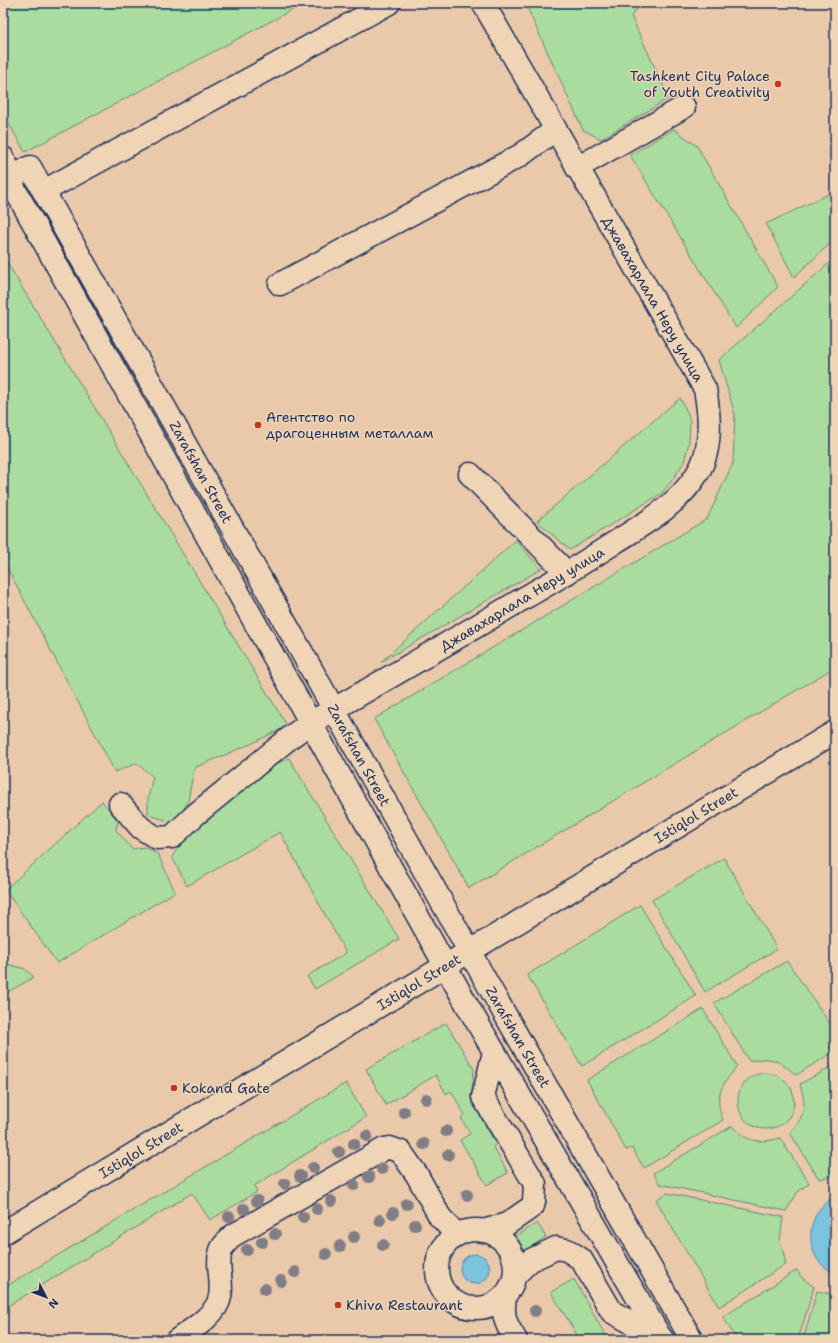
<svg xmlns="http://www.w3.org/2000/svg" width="838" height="1343" font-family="'Shantell Sans',sans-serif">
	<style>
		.green { fill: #aadc9e; stroke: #62867e }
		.water { fill: #7cc3dd; stroke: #58a }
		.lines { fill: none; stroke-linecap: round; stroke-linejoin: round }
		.minor-casing { stroke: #1b2f5e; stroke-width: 25 }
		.minor { stroke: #efd4b6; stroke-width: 22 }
		.tree { fill: #807d84 }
		.poi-dot { fill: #c8321e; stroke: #efd4b6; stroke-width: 1.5 }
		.labels { text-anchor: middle; stroke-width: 3; stroke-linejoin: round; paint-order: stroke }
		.poi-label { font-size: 14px; fill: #1b2f5e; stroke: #efd4b6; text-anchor: start }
		.street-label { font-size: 14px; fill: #1b2f5e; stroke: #efd4b6 }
	</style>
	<rect width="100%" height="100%" fill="#eac8aa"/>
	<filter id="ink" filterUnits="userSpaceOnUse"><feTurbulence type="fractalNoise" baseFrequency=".025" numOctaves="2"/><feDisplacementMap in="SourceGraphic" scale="8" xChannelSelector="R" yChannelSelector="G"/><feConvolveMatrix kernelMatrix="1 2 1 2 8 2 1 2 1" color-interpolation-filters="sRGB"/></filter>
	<g filter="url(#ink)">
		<g class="green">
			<path d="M3,3H305L25,152L3,113Z"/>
			<path d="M525,3H642L631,16L669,98L601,139L583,130Z"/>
			<path d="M674,129L697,146L778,287L736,328L630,155Z"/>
			<path d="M835,191V239L794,277L766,224Z"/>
			<path d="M3,256L287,726L253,743L194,768L188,801L177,823L148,815V798L153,777L137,763L115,772L3,560Z"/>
			<path d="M835,258V667L469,888L374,719L707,519L733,463L735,415L719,360Z"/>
			<path d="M680,398L688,414L690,422L689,442L684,462L671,482L662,493L570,550L537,521Z"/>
			<path d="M516,540L541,569L381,662Z"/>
			<path d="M289,758L399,939L315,989L307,976L346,953L280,832L187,886L172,857L182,840L262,770Z"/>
			<path d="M102,801L118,821L116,830L132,849L144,847L158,854L175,892L57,963L5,890Z"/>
			<path d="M724,858L777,949L705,992L652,900Z"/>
			<path d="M640,905L696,996L582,1066L527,975Z"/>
			<path d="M787,961L835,1031V1051L796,1075C779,1060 772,1056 749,1061L714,1003Z"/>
			<path d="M3,963L25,969L34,977L3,995Z"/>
			<path d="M703,1009L737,1066C722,1086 713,1095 723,1120L644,1168L632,1148L626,1150L587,1080Z"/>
			<path d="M446,1023L474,1069L471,1100L496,1144L493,1147L508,1173L487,1185L460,1140L470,1134L461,1118L465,1115L451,1091L446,1094L436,1075L386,1105L366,1069Z"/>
			<path d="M835,1065V1175L819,1179L790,1133C805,1115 807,1108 800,1084Z"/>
			<circle cx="766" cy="1101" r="28"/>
			<path d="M346,1083L366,1117L254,1186L257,1192L210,1220L192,1193L3,1309V1288Z"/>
			<path d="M732,1126C747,1142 758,1144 780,1138L809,1183L798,1192L786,1211L660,1184L653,1173Z"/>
			<path d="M667,1193L783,1217L780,1240L786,1264L719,1307L656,1200Z"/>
			<path d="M537,1223L546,1237L519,1254L510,1240Z"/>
			<path d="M797,1270L801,1277L814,1287L798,1340H737L723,1317Z"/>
			<path d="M574,1279L608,1340H595L593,1337L589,1340H580L551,1292Z"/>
			<path d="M817,1291L835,1295V1340H803Z"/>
		</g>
		<g class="water">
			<path d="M835,1197V1274C827,1269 819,1264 815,1255C805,1234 813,1207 835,1197Z"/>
			<circle cx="475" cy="1269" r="15"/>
		</g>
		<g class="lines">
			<g class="minor-casing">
				<g id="minor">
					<path d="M3,158L13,177"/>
					<path d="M577,168L684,107"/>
					<path d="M9,179L467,1005L662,1340"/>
					<path d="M3,183L30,167L491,990L692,1340"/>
					<path d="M44,191L389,3"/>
					<path d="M280,284L521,155L555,130"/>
					<path d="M470,474L567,573"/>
					<path d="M120,804L141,828L157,838L172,837L195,815L292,736L310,723C380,683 450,642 519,601C551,583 583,563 614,543C645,523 677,506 697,474C713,450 710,416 705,389L483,3"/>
					<circle cx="476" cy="1269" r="39"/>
					<path d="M483,1231L507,1224L533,1206L534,1202L535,1184L483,1097L494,1052"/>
					<path d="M3,1233L445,966L835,732"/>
					<path d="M515,1275L531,1260L556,1248L567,1250L581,1259L612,1312L662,1339"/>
					<path d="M505,1296C502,1316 505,1323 516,1340"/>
					<path d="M177,1340C190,1331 211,1318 218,1303C226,1285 214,1265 222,1248C224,1244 229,1240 232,1236L384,1149L390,1148L401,1152L417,1175L440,1217L457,1235"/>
				</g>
			</g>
			<use href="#minor" class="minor"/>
		</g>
		<g class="tree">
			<circle cx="426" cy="1099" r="6"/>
			<circle cx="404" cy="1112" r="6"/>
			<circle cx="446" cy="1131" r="6"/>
			<circle cx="367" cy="1136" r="6"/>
			<circle cx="354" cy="1144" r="6"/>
			<circle cx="424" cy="1144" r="6"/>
			<circle cx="339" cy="1152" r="6"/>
			<circle cx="448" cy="1155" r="6"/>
			<circle cx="313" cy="1168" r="6"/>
			<circle cx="382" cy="1169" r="6"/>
			<circle cx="300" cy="1176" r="6"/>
			<circle cx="369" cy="1177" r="6"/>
			<circle cx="285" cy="1184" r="6"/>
			<circle cx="354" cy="1185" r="6"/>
			<circle cx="467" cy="1195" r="6"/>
			<circle cx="257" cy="1201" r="6"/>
			<circle cx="331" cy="1201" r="6"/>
			<circle cx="407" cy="1204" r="6"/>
			<circle cx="244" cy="1209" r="6"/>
			<circle cx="317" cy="1209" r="6"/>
			<circle cx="393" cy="1213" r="6"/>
			<circle cx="229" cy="1217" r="6"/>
			<circle cx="303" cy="1217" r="6"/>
			<circle cx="380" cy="1220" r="6"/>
			<circle cx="415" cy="1225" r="6"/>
			<circle cx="275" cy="1234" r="6"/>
			<circle cx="354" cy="1237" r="6"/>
			<circle cx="262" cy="1242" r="6"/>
			<circle cx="383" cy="1245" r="6"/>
			<circle cx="340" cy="1246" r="6"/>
			<circle cx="247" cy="1250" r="6"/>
			<circle cx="326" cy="1254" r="6"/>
			<circle cx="295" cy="1272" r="6"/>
			<circle cx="281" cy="1281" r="6"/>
			<circle cx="265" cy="1289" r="6"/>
			<circle cx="535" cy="1311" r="6"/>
		</g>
	</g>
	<g class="poi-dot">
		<circle cx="778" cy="84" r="4"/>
		<circle cx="258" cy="425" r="4"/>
		<circle cx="174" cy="1088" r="4"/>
		<circle cx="338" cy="1305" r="4"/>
	</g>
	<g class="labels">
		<g class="poi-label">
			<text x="770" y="81" text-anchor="end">Tashkent City Palace<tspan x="770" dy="16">of Youth Creativity</tspan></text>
			<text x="266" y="422">Агентство по<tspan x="266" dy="16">драгоценным металлам</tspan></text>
			<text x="182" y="1093">Kokand Gate</text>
			<text x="346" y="1310">Khiva Restaurant</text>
		</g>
		<g class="street-label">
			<text transform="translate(653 299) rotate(60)" y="5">Джавахарлала Неру улица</text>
			<text transform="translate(201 472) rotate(61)" y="5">Zarafshan Street</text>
			<text transform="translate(522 599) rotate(-31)" y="5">Джавахарлала Неру улица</text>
			<text transform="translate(359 755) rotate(61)" y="5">Zarafshan Street</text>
			<text transform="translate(696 815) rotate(-31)" y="5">Istiqlol Street</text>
			<text transform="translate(419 982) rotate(-31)" y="5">Istiqlol Street</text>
			<text transform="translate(518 1037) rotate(60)" y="5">Zarafshan Street</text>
			<text transform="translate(141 1150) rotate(-31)" y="5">Istiqlol Street</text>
		</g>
	</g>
	<rect width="838" height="1343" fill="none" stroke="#efd4b6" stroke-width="16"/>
	<rect x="8" y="8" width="822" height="1327" fill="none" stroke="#1b2f5e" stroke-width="1.5" filter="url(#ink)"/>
	<g transform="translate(46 1297) rotate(132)" stroke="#efd4b6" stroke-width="3" paint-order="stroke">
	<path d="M0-3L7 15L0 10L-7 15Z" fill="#1b2f5e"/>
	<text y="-6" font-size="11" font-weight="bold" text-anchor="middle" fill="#1b2f5e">N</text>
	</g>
</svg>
